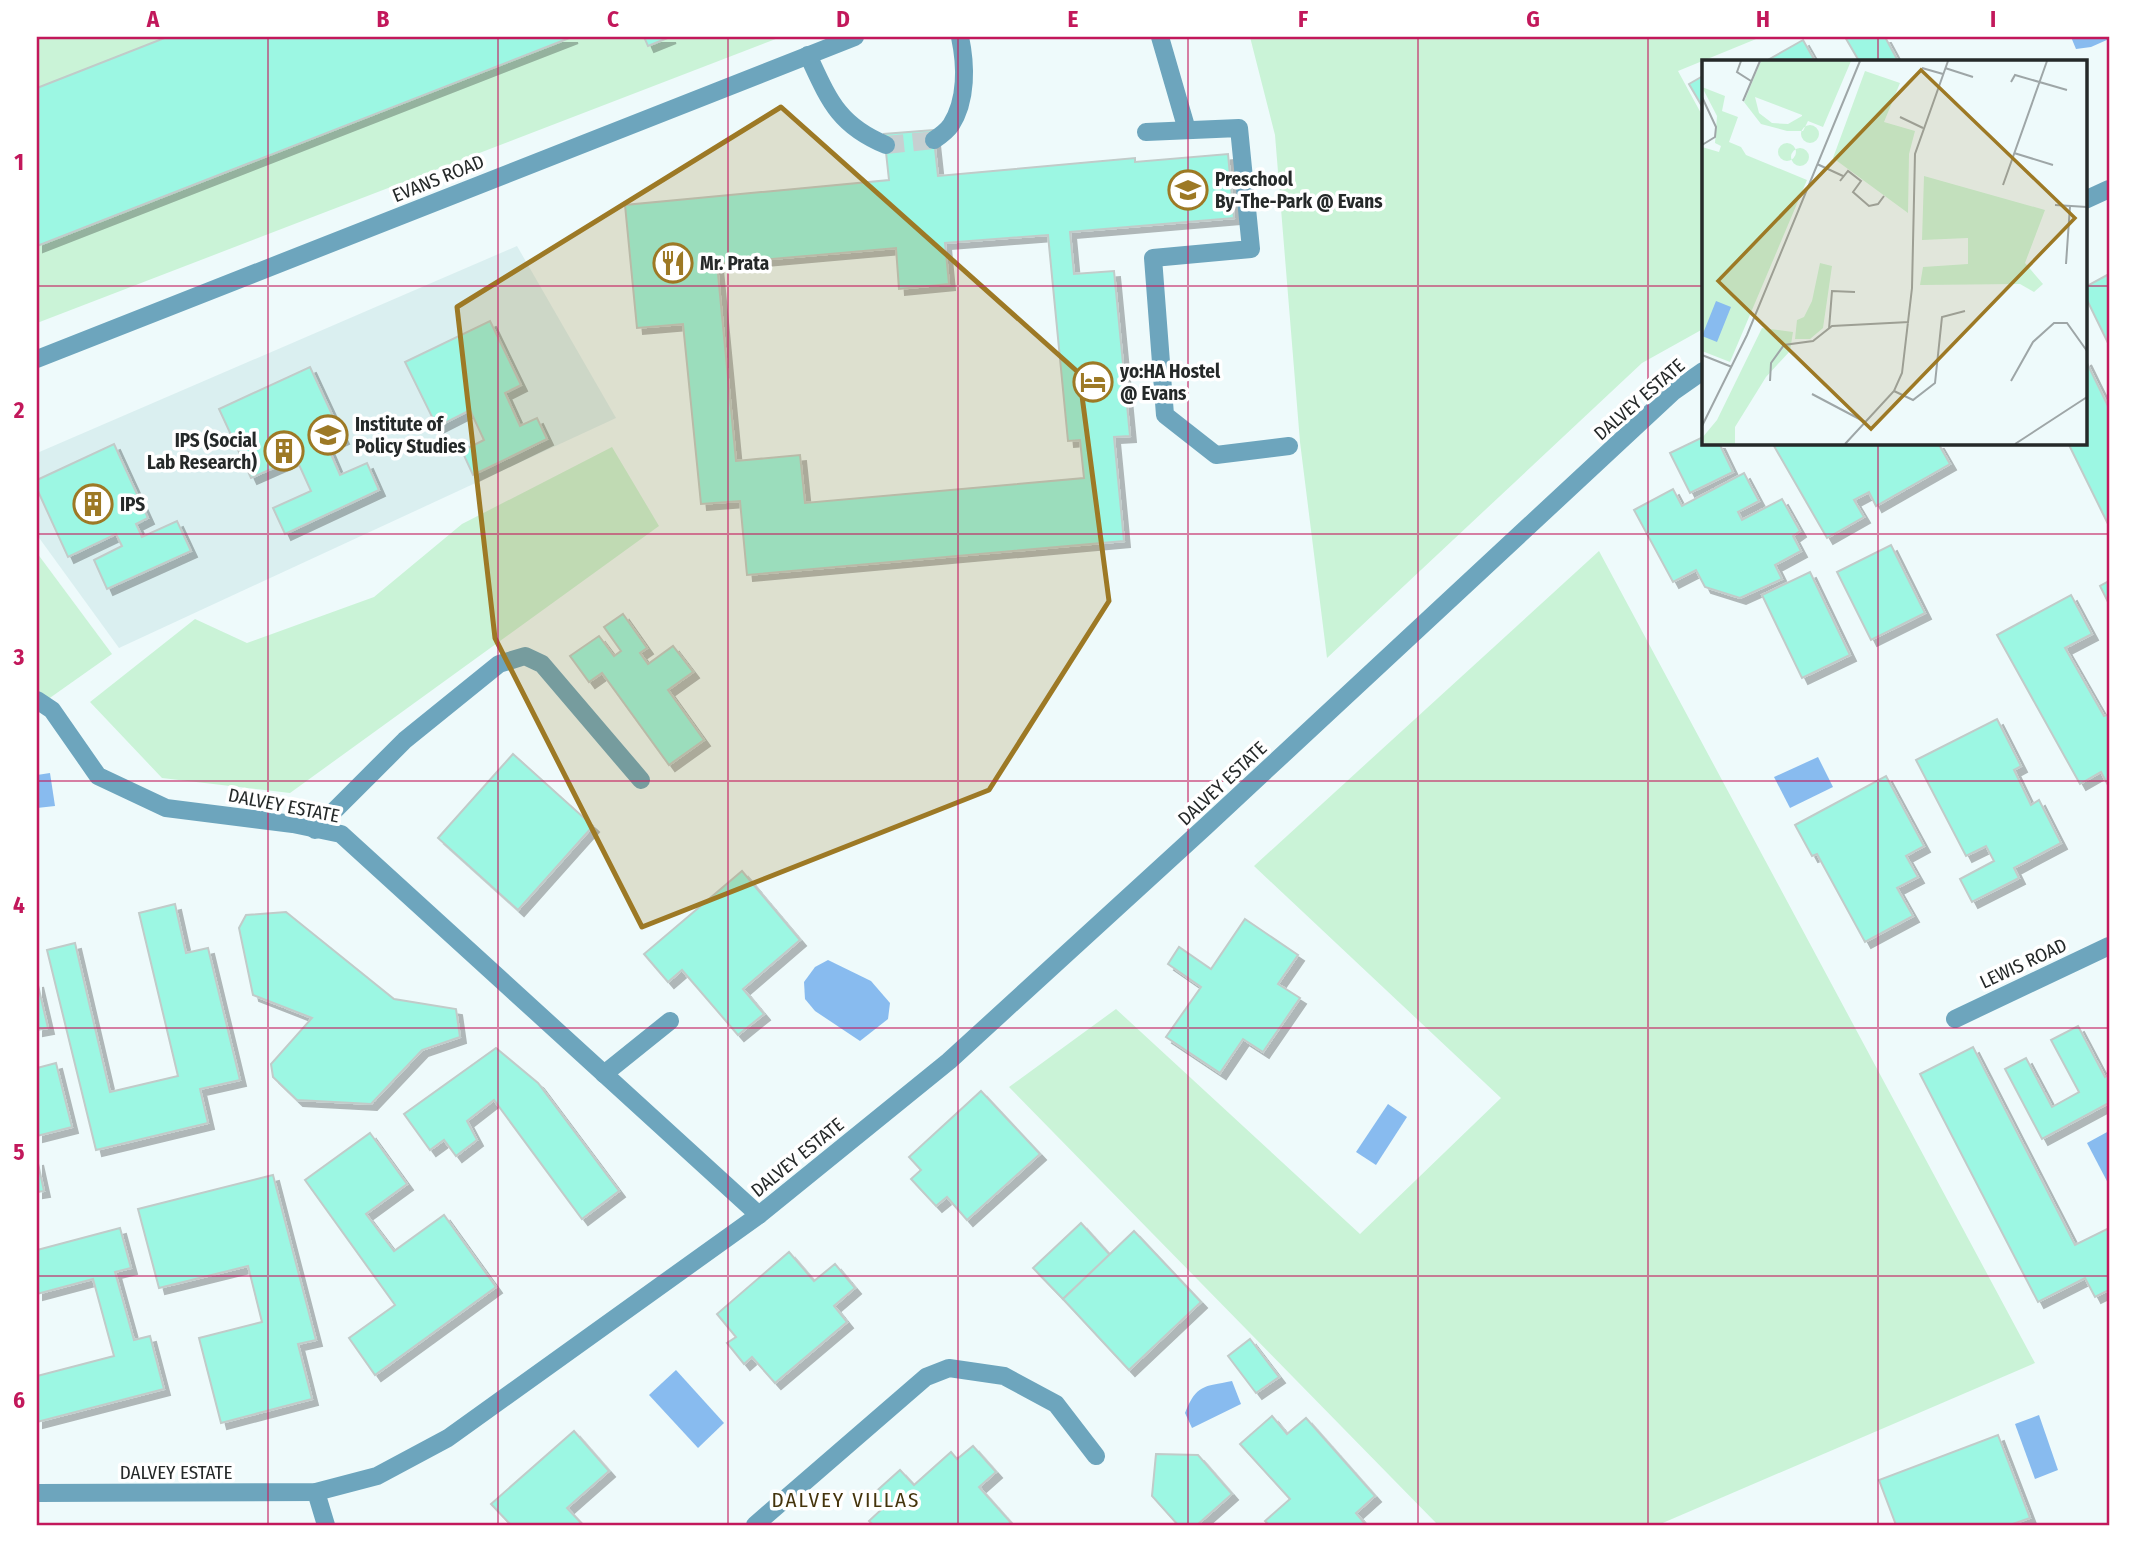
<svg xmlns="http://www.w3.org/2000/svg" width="2146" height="1562" font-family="'Fira Sans Condensed',sans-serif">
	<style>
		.built { fill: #daeff0 }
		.green { fill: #caf3d7 }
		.water { fill: #88bbef }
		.building { fill: #9cf7e3; stroke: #c1cbc9; stroke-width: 2; fill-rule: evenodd; filter: url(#shadow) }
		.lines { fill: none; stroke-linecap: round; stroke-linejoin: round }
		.minor-tunnel { stroke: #c6d0d1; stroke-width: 18; stroke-dasharray: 18 9; stroke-linecap: butt }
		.minor { stroke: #6da5bd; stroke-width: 18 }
		.marked { fill: #9d7925; fill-opacity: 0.2; stroke: #9d7925; stroke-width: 5; stroke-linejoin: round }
		.grid { fill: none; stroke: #c2185b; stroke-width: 2; stroke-opacity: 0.55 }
		.labels { text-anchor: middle; stroke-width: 7; stroke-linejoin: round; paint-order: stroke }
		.street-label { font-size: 19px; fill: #252929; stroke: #fff }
		.poi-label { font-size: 19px; font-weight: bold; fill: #252929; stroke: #fff; text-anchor: start }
		.neighbourhood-label { font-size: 21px; letter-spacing: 2px; fill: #45340c; stroke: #fff }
		.inset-road { fill: none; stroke: #9ea6a7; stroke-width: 2 }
		.view { fill: #9d7925; fill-opacity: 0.15; stroke: #9d7925; stroke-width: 3.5 }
		.inset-edge { fill: none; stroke: #252929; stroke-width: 3.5 }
		.neatline { fill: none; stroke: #c2185b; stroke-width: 2.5 }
		.grid-label { font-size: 23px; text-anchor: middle; font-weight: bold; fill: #c2185b }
	</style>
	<defs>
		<filter id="shadow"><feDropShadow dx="6" dy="6" stdDeviation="0" flood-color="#0004"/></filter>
	</defs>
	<rect width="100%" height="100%" fill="#eefafb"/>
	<path class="built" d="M517,246L616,418L119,648L37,535V453Z"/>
	<g class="green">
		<path d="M37,37H781L37,323Z"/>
		<path d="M1250,37H1761L1678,71L1703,117V329L1642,363L1327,658L1300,442L1275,135Z"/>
		<path d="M612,447L659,526L290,793L162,778L90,702L195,619L247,643L374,597L462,524Z"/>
		<path d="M1599,551L2035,1363L1658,1525H1438L1009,1087L1116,1009L1360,1234L1501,1098L1254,866Z"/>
		<path d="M37,553L112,654L37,707Z"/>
	</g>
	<g class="water">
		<path d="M2071,37H2109V39L2091,47L2076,49Z"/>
		<path d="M1818,757L1833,787L1790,808L1774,777Z"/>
		<path d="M50,773L55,806L37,808V775Z"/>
		<path d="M828,960L871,981L890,1003L888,1019L860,1041L815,1011L805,999L804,982L815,967Z"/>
		<path d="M1388,1104L1407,1117L1376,1165L1356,1152Z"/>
		<path d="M2109,1131V1185L2087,1143Z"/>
		<path d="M676,1370L724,1423L698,1448L649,1395Z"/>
		<path d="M1232,1381L1241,1404L1192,1428L1185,1413C1197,1384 1203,1387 1232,1381Z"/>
		<path d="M2039,1415L2058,1470L2035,1479L2015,1424Z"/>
	</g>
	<g class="building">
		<path d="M167,37H572L37,246V88Z"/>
		<path d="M644,37H670L648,46Z"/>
		<path d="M1845,37H1885L1898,61H1859Z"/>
		<path d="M1803,40L1815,61H1766Z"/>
		<path d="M1703,76V108L1689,84Z"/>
		<path d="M933,130L938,176L1135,158V162L1228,154L1234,218L1070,232L1074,274L1114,271L1130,436L1114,437L1124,541L747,575L740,501L701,504L683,324L637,328L625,205L889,180L884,134ZM1048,235L1068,441L1080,440L1084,478L805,503L800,455L736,461L717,264L896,248L899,289L949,284L945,243Z"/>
		<path d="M2109,274V345L2085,296V287Z"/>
		<path d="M490,321L521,385L505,393L520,426L537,418L547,439L473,475L462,451L484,440L470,410L437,427L405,362Z"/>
		<path d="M2085,359L2109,408L2108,524L2068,443H2085Z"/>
		<path d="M310,367L343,438L327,445L340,475L367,463L379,490L285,534L273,508L311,491L296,458L251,478L219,409Z"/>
		<path d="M1703,437V443H1719L1733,472L1690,493L1670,453Z"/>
		<path d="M1780,443H1938L1950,464L1876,506L1869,492L1854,500L1864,517L1827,538L1774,446Z"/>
		<path d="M114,444L148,518L136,524L142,537L177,521L191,551L107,589L94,560L122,546L116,534L68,557L37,489V480Z"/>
		<path d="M1744,473L1759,501L1738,512L1742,520L1782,499L1800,531L1793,536L1801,551L1775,565L1782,579L1740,598L1705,587L1696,570L1673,582L1634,510L1673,489L1682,506Z"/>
		<path d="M1891,545L1925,613L1871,640L1837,572Z"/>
		<path d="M1810,572L1850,655L1802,678L1762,595Z"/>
		<path d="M2109,581V604L2100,586Z"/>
		<path d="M2071,595L2092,634L2065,648L2104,716L2109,714V787L2101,772L2080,784L1997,635Z"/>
		<path d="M623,614L647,648L640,653L648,664L673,646L693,672L668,690L704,740L669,765L602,673L589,682L570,656L599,636L614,656L621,651L604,627Z"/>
		<path d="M1997,719L2021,766L2014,770L2031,805L2039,800L2061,843L2014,868L2019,878L1972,902L1960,879L1994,861L1986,846L1966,856L1916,760Z"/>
		<path d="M513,754L593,826L518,910L438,838Z"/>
		<path d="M1886,776L1924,846L1906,856L1918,877L1897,888L1913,916L1865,942L1817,854L1812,856L1795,825Z"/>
		<path d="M742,871L800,940L743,989L764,1014L738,1035L682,970L668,982L644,954Z"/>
		<path d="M175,904L186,953L208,948L240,1080L200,1089L208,1123L96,1150L47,950L75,943L110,1092L178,1076L139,913Z"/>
		<path d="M286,912L394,999L456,1009L460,1037L422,1050L371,1104L297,1100L273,1077L271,1064L312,1018L253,995L239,928L246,915Z"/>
		<path d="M1245,919L1298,955L1278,984L1300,998L1263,1052L1243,1039L1220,1073L1166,1037L1201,987L1168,964L1179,947L1211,969Z"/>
		<path d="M37,981L48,1028L37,1030Z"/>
		<path d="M2078,1026L2105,1077L2109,1074V1103L2042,1139L2005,1069L2026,1058L2052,1107L2079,1092L2051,1040Z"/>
		<path d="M1973,1047L2075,1245L2109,1228V1290L2095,1297L2085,1278L2038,1302L1920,1074Z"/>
		<path d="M496,1048L538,1083L619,1191L582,1219L494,1100L467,1121L477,1140L456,1156L444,1140L430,1150L404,1114Z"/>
		<path d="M56,1063L72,1127L37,1136V1068Z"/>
		<path d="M981,1091L1040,1154L967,1220L947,1197L936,1206L911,1179L921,1170L909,1157Z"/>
		<path d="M370,1133L407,1184L366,1214L394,1251L444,1215L496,1287L375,1375L349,1338L395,1305L305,1180Z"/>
		<path d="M37,1159L44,1191L37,1192Z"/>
		<path d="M273,1175L316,1340L298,1344L312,1399L221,1423L199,1338L262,1322L248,1266L159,1288L138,1209Z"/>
		<path d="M1081,1223L1110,1255L1063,1299L1033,1268Z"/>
		<path d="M120,1228L131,1268L115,1272L134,1340L150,1336L164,1389L37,1422V1376L114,1356L93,1279L37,1294V1250Z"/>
		<path d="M1134,1231L1201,1302L1129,1370L1063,1299Z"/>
		<path d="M789,1252L814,1281L835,1264L855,1288L834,1306L847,1322L775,1383L752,1357L744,1364L727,1343L736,1337L717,1314Z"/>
		<path d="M1250,1339L1279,1377L1256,1393L1228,1356Z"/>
		<path d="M1272,1416L1287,1434L1306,1418L1375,1496L1356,1513L1366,1525H1269L1265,1521L1290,1499L1240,1444Z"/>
		<path d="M574,1431L609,1471L567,1508L583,1525H511L491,1504Z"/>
		<path d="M1998,1435L2030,1518L2010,1525H1896L1879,1480Z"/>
		<path d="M973,1446L996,1472L979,1487L1013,1525H873L869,1521L883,1508L872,1495L900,1470L914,1485L951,1452L957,1459Z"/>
		<path d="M1156,1454L1198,1455L1232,1494L1197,1525H1178L1152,1496Z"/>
	</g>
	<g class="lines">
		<path class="minor-tunnel" d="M886,145L934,140"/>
		<g class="minor">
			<path d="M1160,37L1187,130"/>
			<path d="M808,55C829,100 838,125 886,145"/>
			<path d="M1146,132L1239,128L1251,249L1153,258L1165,415L1216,455L1289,446"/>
			<path d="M934,140C940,136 947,131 951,125C967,100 966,65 960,37"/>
			<path d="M2085,200L2109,189"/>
			<path d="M37,359L855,37"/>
			<path d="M37,700L52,710L98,776L166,808L293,824L341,834L759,1215"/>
			<path d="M315,830L405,740L499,664L525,656L542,664L641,780"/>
			<path d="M1955,1019L2109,946"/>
			<path d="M604,1074L670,1021"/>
			<path d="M316,1492L326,1525"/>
			<path d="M37,1493L316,1492L377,1476L448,1438L759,1215L949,1061L1205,827L1673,392L1703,371"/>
			<path d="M755,1525L926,1377L949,1368L1004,1376L1056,1404L1096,1456"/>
		</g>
	</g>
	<path class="marked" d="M781,107L1079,373L1109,601L989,790L642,927L495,638L457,307Z"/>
	<path class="grid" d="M268,37V1525M498,37V1525M728,37V1525M958,37V1525M1188,37V1525M1418,37V1525M1648,37V1525M1878,37V61M37,286H1703M2085,286H2109M1878,443V1525M37,534H2109M37,781H2109M37,1028H2109M37,1276H2109"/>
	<defs>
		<g id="school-ring" transform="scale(2.0125)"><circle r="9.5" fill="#fff" stroke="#9d7925" stroke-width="1.5"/><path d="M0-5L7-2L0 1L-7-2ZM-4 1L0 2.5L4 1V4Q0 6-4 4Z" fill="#9d7925"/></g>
		<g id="restaurant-ring" transform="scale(2.0125)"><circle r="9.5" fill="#fff" stroke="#9d7925" stroke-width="1.5"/><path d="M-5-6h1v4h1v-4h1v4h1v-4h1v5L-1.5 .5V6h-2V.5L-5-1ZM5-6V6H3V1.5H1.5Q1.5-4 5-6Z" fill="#9d7925"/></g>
		<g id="hotel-ring" transform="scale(2.0125)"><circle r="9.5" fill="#fff" stroke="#9d7925" stroke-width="1.5"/><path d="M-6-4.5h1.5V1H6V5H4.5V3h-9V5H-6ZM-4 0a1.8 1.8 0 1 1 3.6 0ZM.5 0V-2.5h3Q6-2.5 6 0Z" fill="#9d7925"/></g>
		<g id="university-ring" transform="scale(2.0125)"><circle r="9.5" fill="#fff" stroke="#9d7925" stroke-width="1.5"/><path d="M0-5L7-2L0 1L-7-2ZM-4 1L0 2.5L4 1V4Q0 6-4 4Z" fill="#9d7925"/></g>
		<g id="building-ring" transform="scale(2.0125)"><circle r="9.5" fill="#fff" stroke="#9d7925" stroke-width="1.5"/><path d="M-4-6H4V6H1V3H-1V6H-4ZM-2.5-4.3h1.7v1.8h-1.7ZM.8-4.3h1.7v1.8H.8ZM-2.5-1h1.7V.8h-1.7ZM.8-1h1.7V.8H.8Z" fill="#9d7925"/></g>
	</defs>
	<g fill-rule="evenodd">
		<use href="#school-ring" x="1188" y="190"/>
		<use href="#restaurant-ring" x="673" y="263"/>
		<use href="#hotel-ring" x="1093" y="382"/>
		<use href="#university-ring" x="328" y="435"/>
		<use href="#building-ring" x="284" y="451"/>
		<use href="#building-ring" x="93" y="504"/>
	</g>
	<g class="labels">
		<g class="street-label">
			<text transform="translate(438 178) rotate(-22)" y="7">EVANS ROAD</text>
			<text transform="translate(1639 399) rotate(-41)" y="7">DALVEY ESTATE</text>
			<text transform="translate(1222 783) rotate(-43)" y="7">DALVEY ESTATE</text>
			<text transform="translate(284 805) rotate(11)" y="7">DALVEY ESTATE</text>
			<text transform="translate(2023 963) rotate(-25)" y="7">LEWIS ROAD</text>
			<text transform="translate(797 1157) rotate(-39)" y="7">DALVEY ESTATE</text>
			<text x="176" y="1479">DALVEY ESTATE</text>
		</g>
		<g class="poi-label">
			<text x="1215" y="186">Preschool<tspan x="1215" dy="22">By-The-Park @ Evans</tspan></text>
			<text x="700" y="270">Mr. Prata</text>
			<text x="1120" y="378">yo:HA Hostel<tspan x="1120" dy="22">@ Evans</tspan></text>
			<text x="355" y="431">Institute of<tspan x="355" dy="22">Policy Studies</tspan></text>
			<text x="257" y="447" text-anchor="end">IPS (Social<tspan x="257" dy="22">Lab Research)</tspan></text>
			<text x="120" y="511">IPS</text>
		</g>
		<g class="neighbourhood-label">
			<text x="846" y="1507">DALVEY VILLAS</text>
		</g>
	</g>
	<g transform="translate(1702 60)">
		<rect width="385" height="385" fill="#eefafb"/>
		<path d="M59,1H149L121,67L106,61L101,71H85L59,64L42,42ZM53,37L100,55V56L86,64L70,63L57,53ZM163,11L198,23L182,62L213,71L207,94L206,153L131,98ZM0,27L23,36L20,51L36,57L27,82L39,87L44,95L105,120L28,302L0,291V87L17,92L19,86L13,83L15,56ZM99 74a9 9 0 1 1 18 0a9 9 0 1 1-18 0ZM76 92a9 9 0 1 1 18 0a9 9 0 1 1-18 0ZM89 97a9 9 0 1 1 18 0a9 9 0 1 1-18 0ZM222,116L343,150L323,203L341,224L332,232L318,224L218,225L221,207L266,204V178L220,180ZM118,203L130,206L121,268L108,279H93L95,260L102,257L110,241ZM60,268L91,272L88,291L64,317L33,367V384H3L0,378L15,360Z" fill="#caf3d7" fill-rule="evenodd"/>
		<path d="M14,241L29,247L15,282L0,276Z" fill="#88bbef"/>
		<path class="inset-road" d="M39,1L35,12L49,21M220,8L241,14M243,8L271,17M309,22L313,15L365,30M0,37L14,67L13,77L0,85M41,41L58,1M198,57L221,68M312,93L351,105M115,104L141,116M138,121L146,111L159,121L151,132L167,146L176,144L182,136M301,125L345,1M353,145L385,147M364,204L368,146M127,269L130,231L153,232M0,295L30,307M68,321L69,303L82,285L111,281L130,266L207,262M309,321L331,282L352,263H365L385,291M192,331L211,340L233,323L240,257L263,251M110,334L163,362M0,366L45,275L158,1M143,384L192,331L200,313L210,228L213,94L246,1M313,384L385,337"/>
		<path class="view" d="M219,10L373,158L169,369L16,221Z"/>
		<rect width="385" height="385" class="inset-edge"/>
	</g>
	<rect width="2146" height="1562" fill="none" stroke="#ffffff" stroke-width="77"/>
	<rect x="38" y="38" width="2070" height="1486" class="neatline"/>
	<g class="grid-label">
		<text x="153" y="27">A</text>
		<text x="383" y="27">B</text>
		<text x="613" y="27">C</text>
		<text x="843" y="27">D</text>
		<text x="1073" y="27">E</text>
		<text x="1303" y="27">F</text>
		<text x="1533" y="27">G</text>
		<text x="1763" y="27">H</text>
		<text x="1993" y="27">I</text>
		<text x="19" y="170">1</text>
		<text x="19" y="418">2</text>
		<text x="19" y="665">3</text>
		<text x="19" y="913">4</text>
		<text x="19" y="1160">5</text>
		<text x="19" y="1408">6</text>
	</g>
</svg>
